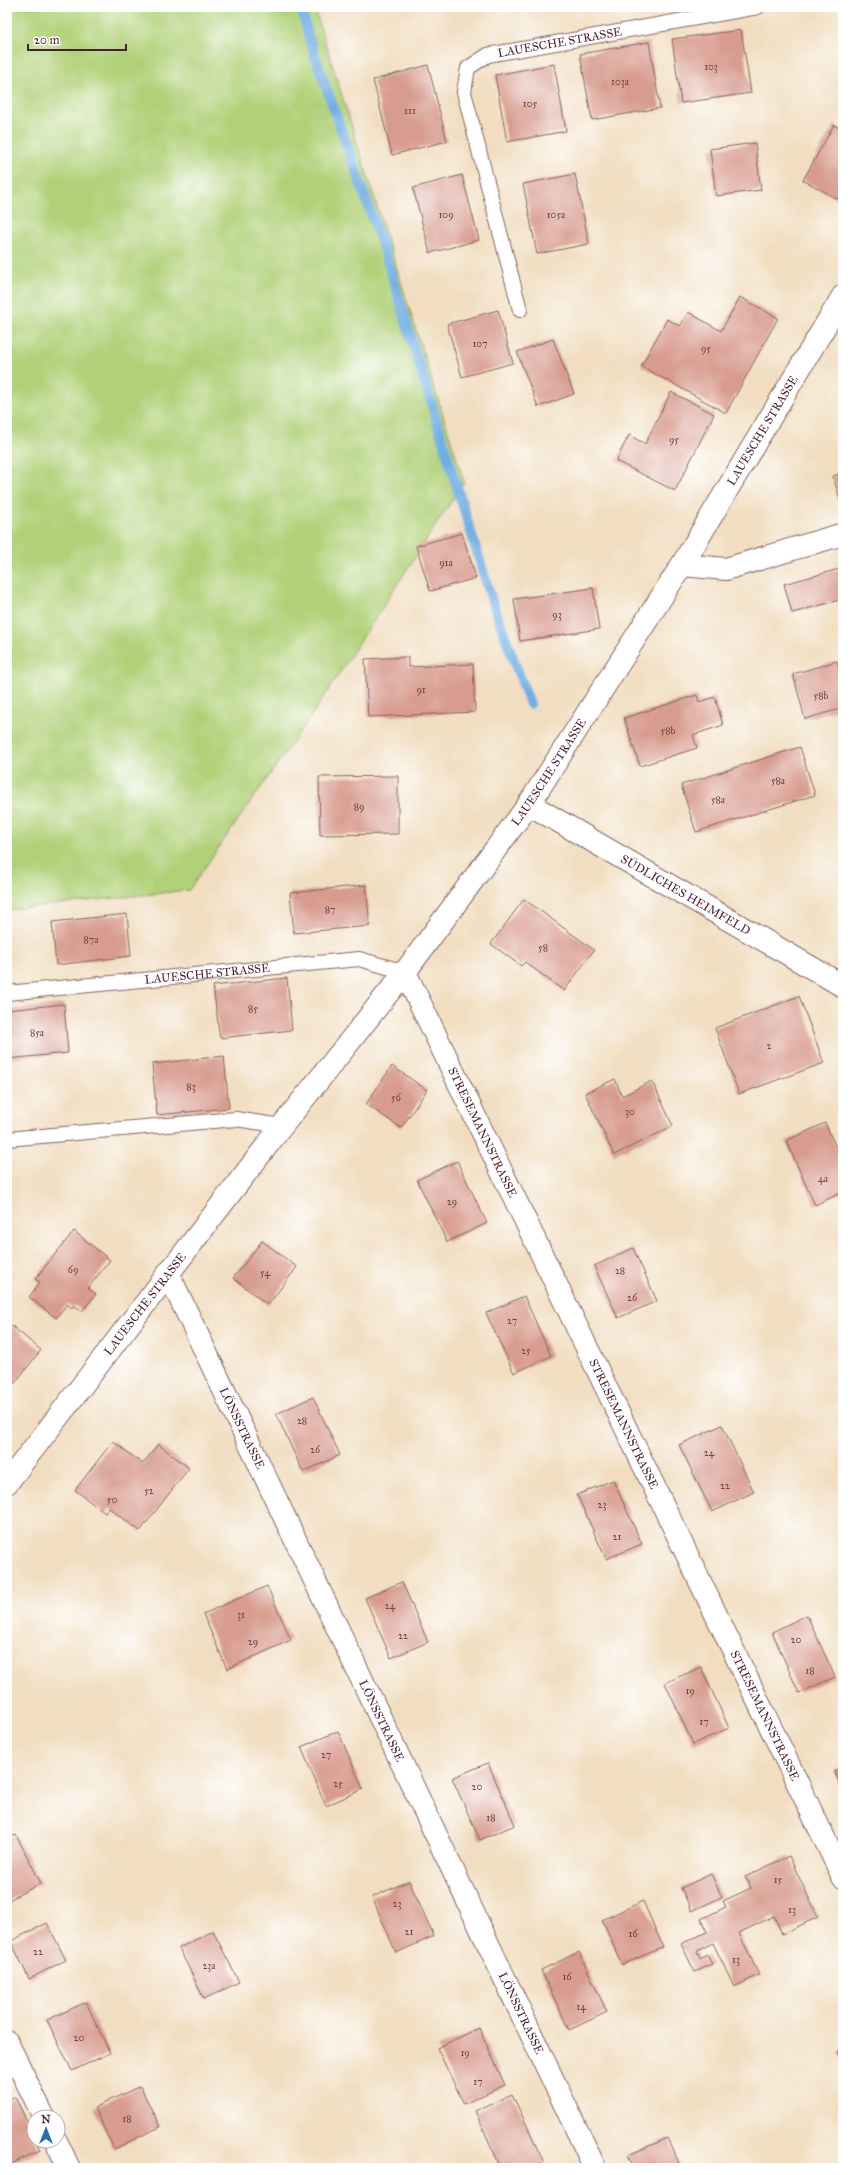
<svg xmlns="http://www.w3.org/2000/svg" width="850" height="2175" font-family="'IM FELL Great Primer',serif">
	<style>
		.green { fill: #b1d179; stroke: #7e7852 }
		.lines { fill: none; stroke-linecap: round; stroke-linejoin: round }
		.stream { stroke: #72aee3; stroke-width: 10 }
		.building { fill: #d89c8f }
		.lane-casing { stroke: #846260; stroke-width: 16 }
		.street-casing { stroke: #846260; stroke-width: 24 }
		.secondary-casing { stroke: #846260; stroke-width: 24 }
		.lane { stroke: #fff; stroke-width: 14 }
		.street { stroke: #fff; stroke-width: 22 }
		.secondary { stroke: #fff; stroke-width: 22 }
		.labels { text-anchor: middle; stroke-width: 4; stroke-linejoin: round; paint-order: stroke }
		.number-label { font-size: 10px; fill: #6e3e44 }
		.street-label { font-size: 12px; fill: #4a1f2b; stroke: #fff }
	</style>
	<rect width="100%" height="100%" fill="#fff"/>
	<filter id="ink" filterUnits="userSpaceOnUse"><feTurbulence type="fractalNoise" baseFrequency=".025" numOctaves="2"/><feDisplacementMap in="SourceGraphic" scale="8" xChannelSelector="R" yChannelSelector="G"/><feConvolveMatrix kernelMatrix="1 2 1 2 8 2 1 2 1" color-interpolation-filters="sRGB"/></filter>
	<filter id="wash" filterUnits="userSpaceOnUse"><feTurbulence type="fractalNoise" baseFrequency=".012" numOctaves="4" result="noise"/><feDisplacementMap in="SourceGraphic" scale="16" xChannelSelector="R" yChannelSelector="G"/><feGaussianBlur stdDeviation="0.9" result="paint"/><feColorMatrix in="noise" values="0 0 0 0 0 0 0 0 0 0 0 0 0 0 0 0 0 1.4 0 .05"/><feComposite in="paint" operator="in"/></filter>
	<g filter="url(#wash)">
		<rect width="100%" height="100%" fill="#f1dec1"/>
		<path class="green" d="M7,7H314L464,482L318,706L189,890L7,910Z"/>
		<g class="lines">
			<path class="stream" d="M301,7L311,45L383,247L493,604L530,704"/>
		</g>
		<g id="blocks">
			<g class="building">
				<path d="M741,30L751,93L681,103L672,39Z"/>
				<path d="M649,42L660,108L592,120L580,54Z"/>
				<path d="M554,64L566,131L507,142L495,75Z"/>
				<path d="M428,65L447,141L392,155L373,80Z"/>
				<path d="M834,125L843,130V202L803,180Z"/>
				<path d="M755,143L761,190L716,196L710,149Z"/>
				<path d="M575,174L589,244L537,254L523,184Z"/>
				<path d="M462,175L479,240L430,253L413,188Z"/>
				<path d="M740,297L778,318L726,413L641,366L667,319L680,326L688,312L721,331Z"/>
				<path d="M498,310L513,363L462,377L447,324Z"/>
				<path d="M553,339L574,394L538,407L517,352Z"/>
				<path d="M671,392L714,414L675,491L616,461L629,435L645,444Z"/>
				<path d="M843,473V510L833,476Z"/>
				<path d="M462,533L476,578L430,591L416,546Z"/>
				<path d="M843,568V599L792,613L784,584Z"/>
				<path d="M593,588L599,629L520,641L514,599Z"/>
				<path d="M408,657V667L473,664L475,712L368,717L365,659Z"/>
				<path d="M837,661L843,683V708L805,719L793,674Z"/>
				<path d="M697,695L699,702L715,697L723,725L693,735L697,748L640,766L624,718Z"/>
				<path d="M800,747L815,795L696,832L681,785Z"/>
				<path d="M398,776V834L320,835L319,777Z"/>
				<path d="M366,885L370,926L294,933L290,893Z"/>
				<path d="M524,899L594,950L564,991L525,962L521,966L491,944Z"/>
				<path d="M127,914L131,956L56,965L52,922Z"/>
				<path d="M287,978L292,1030L220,1038L213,986Z"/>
				<path d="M799,996L824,1063L739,1094L715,1028Z"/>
				<path d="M64,1004L68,1053L7,1059V1010Z"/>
				<path d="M224,1056L229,1108L157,1115L152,1064Z"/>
				<path d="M392,1066L427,1090L401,1128L366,1104Z"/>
				<path d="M615,1079L622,1096L652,1081L673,1126L614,1155L585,1093Z"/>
				<path d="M825,1123L843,1163V1192L815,1205L786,1141Z"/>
				<path d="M457,1161L487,1223L447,1242L417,1180Z"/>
				<path d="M74,1231L110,1260L88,1288L96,1294L82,1311L74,1305L72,1308L67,1304L56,1318L29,1297L40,1282L35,1279Z"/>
				<path d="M262,1241L297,1267L268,1305L233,1278Z"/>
				<path d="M633,1248L657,1301L618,1318L594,1266Z"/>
				<path d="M524,1296L551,1356L514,1373L486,1313Z"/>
				<path d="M7,1322L41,1350L14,1384L7,1379Z"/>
				<path d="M313,1397L340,1455L303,1472L276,1414Z"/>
				<path d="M722,1425L754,1492L712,1512L679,1445Z"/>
				<path d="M113,1441L143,1464L158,1444L189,1468L140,1531L109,1508L105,1513L75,1490Z"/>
				<path d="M613,1480L642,1544L606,1559L577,1495Z"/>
				<path d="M402,1582L428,1642L391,1658L365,1598Z"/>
				<path d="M267,1586L291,1640L227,1669L203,1614Z"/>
				<path d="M807,1615L835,1677L799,1693L772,1632Z"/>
				<path d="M701,1667L729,1728L693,1744L665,1683Z"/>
				<path d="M338,1731L363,1789L326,1806L301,1747Z"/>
				<path d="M488,1763L515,1825L480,1840L452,1778Z"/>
				<path d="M843,1767V1791L834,1771Z"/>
				<path d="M16,1835L41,1883L7,1901V1839Z"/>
				<path d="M789,1856L818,1917L782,1934L774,1916L739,1933L759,1975L734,1987L713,1943L697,1951L700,1959L707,1955L712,1964L695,1972L681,1944L707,1932L701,1919L726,1907L723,1901L751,1888L745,1877Z"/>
				<path d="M711,1874L722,1897L692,1911L681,1888Z"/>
				<path d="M409,1881L434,1936L396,1953L372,1897Z"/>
				<path d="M643,1901L663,1947L622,1965L602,1920Z"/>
				<path d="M47,1923L66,1960L29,1979L11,1941Z"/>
				<path d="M213,1931L239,1982L204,1999L179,1948Z"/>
				<path d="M579,1952L607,2012L569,2030L541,1970Z"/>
				<path d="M86,2002L110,2053L72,2071L47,2020Z"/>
				<path d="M479,2028L505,2085L464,2104L437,2048Z"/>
				<path d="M843,2050V2062L838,2052Z"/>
				<path d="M140,2086L160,2127L114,2149L94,2108Z"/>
				<path d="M512,2094L544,2162L531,2168H501L475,2111Z"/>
				<path d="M15,2097L34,2136V2141H36L40,2150L7,2166V2101Z"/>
				<path d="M668,2138L681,2168H634L628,2155Z"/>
			</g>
		</g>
	</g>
	<g filter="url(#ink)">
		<use href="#blocks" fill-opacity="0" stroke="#846260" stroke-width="1"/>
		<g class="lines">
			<g class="lane-casing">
				<g id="lane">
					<path id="s1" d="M520,310L464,92L468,68L488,55L758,7"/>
					<path id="s2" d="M7,993L359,959L405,972"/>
					<path d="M7,1139L236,1119L282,1126"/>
				</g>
			</g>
			<g class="street-casing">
				<g id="street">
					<path d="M682,565L726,569L843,534"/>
					<path id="s3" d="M529,804L843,986"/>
					<path id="s4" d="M405,972L843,1877"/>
					<path id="s5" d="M168,1273L595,2168"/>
					<path d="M7,2042L44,2117"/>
					<path d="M56,2141L69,2168"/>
				</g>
			</g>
			<g class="secondary-casing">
				<g id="secondary">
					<path id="s6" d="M7,1483L282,1126L405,972L529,804L682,565L843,296"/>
				</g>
			</g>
			<use href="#lane" class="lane"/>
			<use href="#street" class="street"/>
			<use href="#secondary" class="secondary"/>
		</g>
	</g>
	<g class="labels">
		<g class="number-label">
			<text x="711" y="70">103</text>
			<text x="620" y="85">103a</text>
			<text x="530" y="107">105</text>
			<text x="410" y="114">111</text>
			<text x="446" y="218">109</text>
			<text x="556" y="218">105a</text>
			<text x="480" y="347">107</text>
			<text x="706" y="352">95</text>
			<text x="674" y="443">95</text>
			<text x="446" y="566">91a</text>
			<text x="557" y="618">93</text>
			<text x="421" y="693">91</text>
			<text x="821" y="699">58b</text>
			<text x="668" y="734">58b</text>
			<text x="778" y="784">58a</text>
			<text x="718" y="803">58a</text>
			<text x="359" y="810">89</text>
			<text x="330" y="913">87</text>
			<text x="91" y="943">87a</text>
			<text x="543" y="951">58</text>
			<text x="253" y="1012">85</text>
			<text x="37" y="1036">85a</text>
			<text x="769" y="1049">2</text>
			<text x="191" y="1090">83</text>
			<text x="396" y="1101">56</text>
			<text x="630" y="1115">30</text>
			<text x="823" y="1182">4a</text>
			<text x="452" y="1205">29</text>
			<text x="73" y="1273">69</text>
			<text x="620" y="1274">28</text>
			<text x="265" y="1276">54</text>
			<text x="632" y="1301">26</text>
			<text x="512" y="1324">27</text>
			<text x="526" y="1354">25</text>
			<text x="302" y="1424">28</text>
			<text x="315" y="1453">26</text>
			<text x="709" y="1456">24</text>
			<text x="725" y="1489">22</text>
			<text x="149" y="1494">52</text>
			<text x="112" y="1503">50</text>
			<text x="602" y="1508">23</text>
			<text x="617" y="1540">21</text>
			<text x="390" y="1609">24</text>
			<text x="241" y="1618">31</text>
			<text x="403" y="1639">22</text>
			<text x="796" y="1643">20</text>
			<text x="253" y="1645">29</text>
			<text x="810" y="1674">18</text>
			<text x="690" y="1694">19</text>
			<text x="704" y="1725">17</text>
			<text x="326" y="1758">27</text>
			<text x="338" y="1787">25</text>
			<text x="477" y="1790">20</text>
			<text x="491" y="1821">18</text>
			<text x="778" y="1883">15</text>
			<text x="397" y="1907">23</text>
			<text x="792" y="1913">13</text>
			<text x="409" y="1935">21</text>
			<text x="633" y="1937">16</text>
			<text x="38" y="1955">22</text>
			<text x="736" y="1963">13</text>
			<text x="209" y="1969">23a</text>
			<text x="567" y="1980">16</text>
			<text x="581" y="2010">14</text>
			<text x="79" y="2041">20</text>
			<text x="465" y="2056">19</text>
			<text x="478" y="2085">17</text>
			<text x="127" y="2122">18</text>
		</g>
		<g class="street-label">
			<text dy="4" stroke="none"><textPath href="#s1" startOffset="346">LAUESCHE STRASSE</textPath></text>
			<text dy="4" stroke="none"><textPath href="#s6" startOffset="1297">LAUESCHE STRASSE</textPath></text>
			<text dy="4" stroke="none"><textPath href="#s6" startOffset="894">LAUESCHE STRASSE</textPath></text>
			<text dy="4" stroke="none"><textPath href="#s3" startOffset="181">SÜDLICHES HEIMFELD</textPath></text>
			<text dy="4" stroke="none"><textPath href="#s2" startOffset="201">LAUESCHE STRASSE</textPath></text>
			<text dy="4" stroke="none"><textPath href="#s4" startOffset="178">STRESEMANNSTRASSE</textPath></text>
			<text dy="4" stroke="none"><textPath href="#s6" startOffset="226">LAUESCHE STRASSE</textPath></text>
			<text dy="4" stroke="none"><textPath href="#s4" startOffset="502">STRESEMANNSTRASSE</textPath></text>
			<text dy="4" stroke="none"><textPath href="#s5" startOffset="172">LÖNSSTRASSE</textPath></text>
			<text dy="4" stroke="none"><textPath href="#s4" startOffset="826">STRESEMANNSTRASSE</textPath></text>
			<text dy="4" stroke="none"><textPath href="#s5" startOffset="496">LÖNSSTRASSE</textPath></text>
			<text dy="4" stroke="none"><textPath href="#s5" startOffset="820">LÖNSSTRASSE</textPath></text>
		</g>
	</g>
	<rect width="850" height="2175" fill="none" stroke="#fff" stroke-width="24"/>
	<g transform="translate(46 2129)"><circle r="19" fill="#ffffff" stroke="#b7a5aa"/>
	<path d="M0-3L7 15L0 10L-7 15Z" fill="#1f6fb2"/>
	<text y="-6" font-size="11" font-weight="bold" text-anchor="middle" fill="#4a1f2b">N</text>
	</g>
	<path d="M28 44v6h98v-6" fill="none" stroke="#4a1f2b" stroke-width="2"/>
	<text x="34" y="44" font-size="12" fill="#4a1f2b" stroke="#ffffff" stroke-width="3" paint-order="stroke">20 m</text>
</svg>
